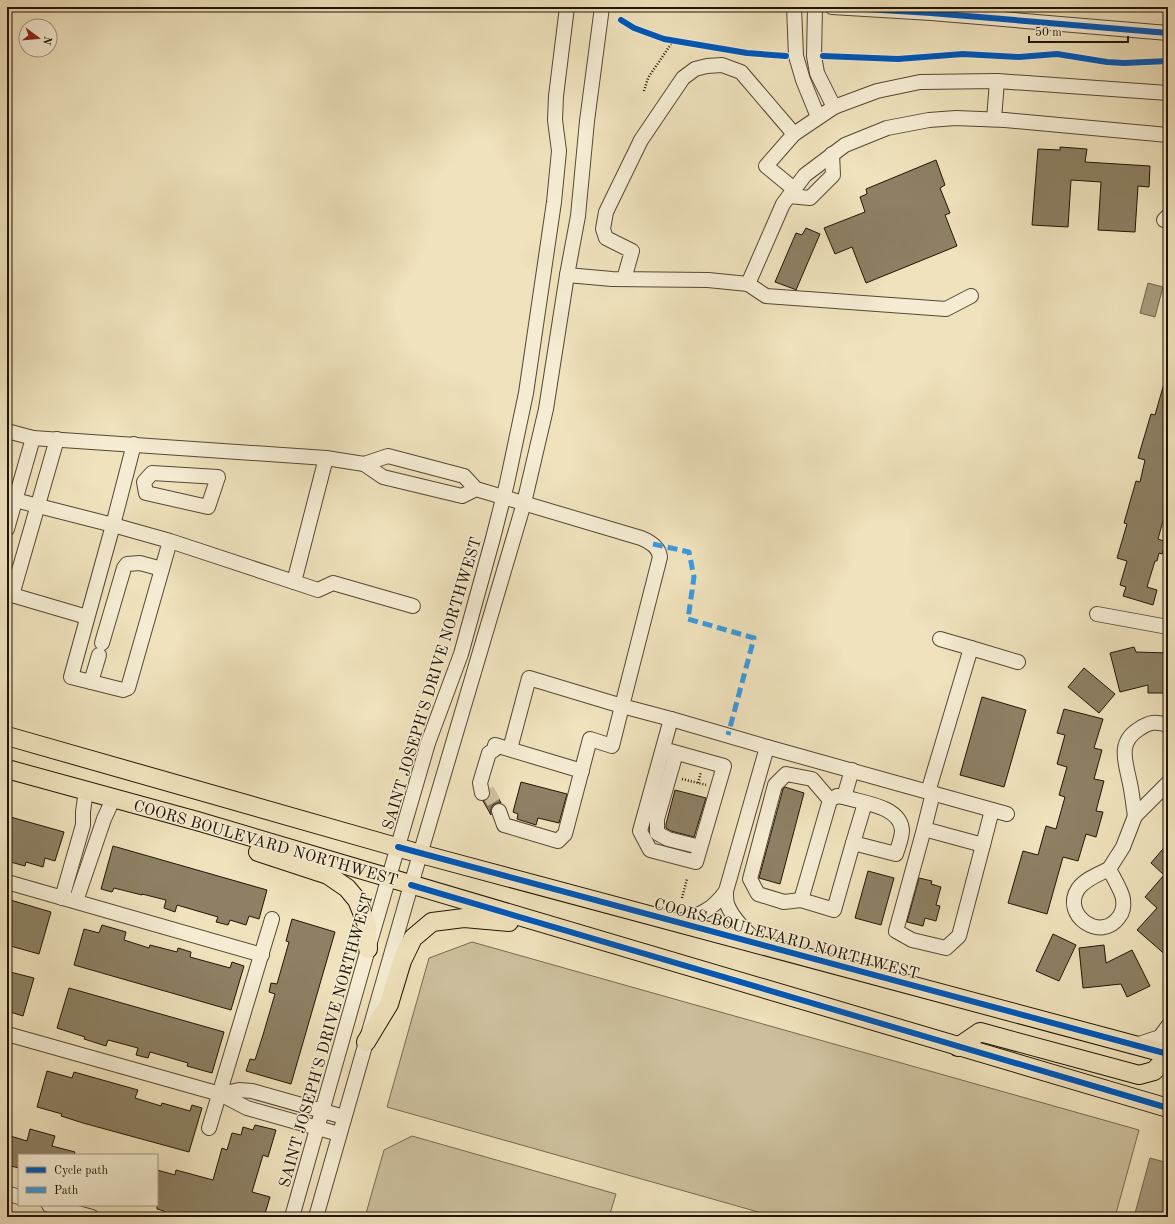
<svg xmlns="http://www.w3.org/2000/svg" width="1175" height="1224" font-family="'Old Standard TT',serif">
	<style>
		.green { fill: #ccbf9d; stroke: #776a51 }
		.water { fill: #a99c7e; stroke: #73664e }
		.building { fill: #8d8064; stroke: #221505 }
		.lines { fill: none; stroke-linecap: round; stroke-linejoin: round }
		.minor-tunnel { stroke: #d0c3a1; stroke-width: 14; stroke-dasharray: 14 7; stroke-linecap: butt }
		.minor-casing { stroke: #554833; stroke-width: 16 }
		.major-casing { stroke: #221505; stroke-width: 20 }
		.path { stroke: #221505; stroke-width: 2.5; stroke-dasharray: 1 2; stroke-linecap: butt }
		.minor { stroke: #f5ecd3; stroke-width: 14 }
		.major { stroke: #efe2bc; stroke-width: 18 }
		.quiet { stroke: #3c9add; stroke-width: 5; stroke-dasharray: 10 5; stroke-linecap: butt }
		.cycleway-casing { stroke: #f5ecd3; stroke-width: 8 }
		.cycleway { stroke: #0057b8; stroke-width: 6 }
		.labels { text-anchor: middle; stroke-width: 3; stroke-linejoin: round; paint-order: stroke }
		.street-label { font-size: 16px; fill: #221505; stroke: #f5ecd3 }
	</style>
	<rect width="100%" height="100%" fill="#efe2bc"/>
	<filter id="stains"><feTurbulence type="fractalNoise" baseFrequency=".005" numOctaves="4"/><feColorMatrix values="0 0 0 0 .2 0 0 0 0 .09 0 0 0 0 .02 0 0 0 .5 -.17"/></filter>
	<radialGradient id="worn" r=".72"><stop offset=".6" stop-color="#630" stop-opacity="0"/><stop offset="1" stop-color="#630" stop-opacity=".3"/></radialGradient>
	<g class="green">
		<path d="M472,942L1139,1130L1115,1217H776L387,1107L429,958Z"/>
		<path d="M412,1136L616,1194L609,1217H365L384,1150Z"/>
	</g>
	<g class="water">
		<path d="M1148,283L1163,287L1155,317L1140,313Z"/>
		<path d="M1150,1158L1168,1163V1217H1134Z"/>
	</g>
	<g class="building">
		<path d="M1060,147L1087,149L1085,162L1150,166L1149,187L1138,186L1135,232L1098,230L1101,182L1071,180L1068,227L1032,225L1038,149L1060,150Z"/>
		<path d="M936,160L945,185L940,188L950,213L945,215L957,246L866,283L852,247L835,254L824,228L865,212L860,197L867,194L866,189Z"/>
		<path d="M806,228L820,234L796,290L794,289L775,282L796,233L802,235Z"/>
		<path d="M1165,380L1168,381V503L1158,539L1166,542L1162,554L1159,553L1157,561H1155L1147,587L1157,590L1153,605L1123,596L1126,587L1120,585L1127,561L1117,558L1127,524L1124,523L1136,481L1140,482L1145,460L1138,458L1151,414L1155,415Z"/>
		<path d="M1134,647L1136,652L1168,653V693H1148V685L1120,692L1110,653Z"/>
		<path d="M1084,668L1115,694L1099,713L1068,687Z"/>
		<path d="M982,697L1026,710L1004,787L960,775Z"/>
		<path d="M1064,709L1103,719L1094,748L1102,750L1094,779L1104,781L1096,811L1103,812L1096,837L1086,834L1078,861L1063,857L1047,914L1008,903L1023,851L1038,855L1046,826L1056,829L1065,797L1059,795L1067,767L1057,764L1065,735L1057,733Z"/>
		<path d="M521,782L567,794L559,823L538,818L536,825L517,819L518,814L513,812Z"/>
		<path d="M785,787L804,793L780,884L759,878L783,789Z"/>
		<path d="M493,788L501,803H497L493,805L491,809V815L483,801L488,799L490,795V789Z"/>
		<path d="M675,790L706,798L694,837L671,831L666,828V824Z"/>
		<path d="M7,816L64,832L55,861L45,858L43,867L26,862L25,866L7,861Z"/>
		<path d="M1168,843V957L1137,930L1157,908L1145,897L1164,875L1151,863Z"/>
		<path d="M113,846L267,890L259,919L249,916L246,925L230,920L228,925L216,922L218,917L177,905L175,912L164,908L166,900L142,894V895L114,888L112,892L101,889Z"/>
		<path d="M868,871L894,878L881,925L855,918Z"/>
		<path d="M919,878L932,881L931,884L941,887L936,905L940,906L936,921L925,918L923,926L907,922Z"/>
		<path d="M7,899L51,912L39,954L7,945Z"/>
		<path d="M292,919L335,932L291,1084L246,1071L250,1059L255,1060L263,1035L275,994L269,992L271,983L277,984L289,942L286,941Z"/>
		<path d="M102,925L126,932L124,940L149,948L150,945L177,952L178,948L191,952L190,957L230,968L232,962L244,966L231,1010L74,965L84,929L99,933Z"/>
		<path d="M1053,934L1076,945L1059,981L1036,971Z"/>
		<path d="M1104,945L1106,963L1132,950L1150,986L1127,997L1121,984L1083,988L1079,948Z"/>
		<path d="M10,972L34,978L23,1016L7,1011V983Z"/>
		<path d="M69,988L224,1032L212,1073L187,1066L188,1063L150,1052L148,1058L136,1055L138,1048L108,1040L106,1046L84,1039L85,1037L57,1028Z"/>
		<path d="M47,1071L72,1078L74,1072L138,1090L135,1098L161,1106L162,1103L190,1111L192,1105L202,1108L189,1152L83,1123L61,1116L62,1114L37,1107Z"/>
		<path d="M255,1125L276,1130L268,1157L263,1155L252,1192L270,1197L264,1217H170L163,1215L164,1211L157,1209V1170L175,1175L176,1170L213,1180L222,1148L227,1150L232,1133L241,1135L243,1127L253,1130Z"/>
		<path d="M30,1129L55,1136L52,1146L75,1152L74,1155H19V1168L7,1165V1135L27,1141Z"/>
	</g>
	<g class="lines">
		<path class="minor-tunnel" d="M487,790L499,811"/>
		<g class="minor-casing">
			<g id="minor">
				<path d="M794,7L796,56L803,80L818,117"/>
				<path d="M815,7L814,56L817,73L834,107"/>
				<path d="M832,7L931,13L1168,33"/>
				<path d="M994,119L997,81"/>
				<path d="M794,189L766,166L794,134L834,107L877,91L920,82L997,81L1168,93"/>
				<path d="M789,196L810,198L833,175L832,154"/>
				<path d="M1164,220L1168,216"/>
				<path d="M567,275L612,279L708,280L748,284L766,296L946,309L971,296"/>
				<path d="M624,279L632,251L606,238L603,229L606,212L641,140L683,78L695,69L707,66L722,65L741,72L794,134"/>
				<path d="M748,284L783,204L805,175L845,145L887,128L929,120L956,118L1005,120L1168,135"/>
				<path d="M7,431L33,438"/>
				<path d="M57,439L12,595L87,617"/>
				<path d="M326,458L364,464L388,456L464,476L476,489L641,538C651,542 659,547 660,557L622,706L671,719"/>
				<path d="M364,464L383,477L462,496L476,489"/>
				<path d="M152,473L218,477L208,507L146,493L144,482Z"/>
				<path d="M15,500L113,525L134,444"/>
				<path d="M7,529L33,438L326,458L294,582L170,541L113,525L71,677L123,690L128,688L170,541"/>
				<path d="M294,582L318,590L333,583L413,606"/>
				<path d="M1097,614L1168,627"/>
				<path d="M940,639L971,648"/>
				<path d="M102,643L124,568L127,564L140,563L162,569"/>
				<path d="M91,682L99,655"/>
				<path d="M767,747L1007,814"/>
				<path d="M663,749L724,766L696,862L650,850L640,831L671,719L767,747L726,891"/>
				<path d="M676,753L657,819V833L668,839L700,847"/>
				<path d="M852,770L844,797C863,803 900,806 902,830C902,838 898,847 896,854L853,843L865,803"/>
				<path d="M928,792L971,648L1018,662"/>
				<path d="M482,793L480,783L489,753L494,750L495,745L582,771"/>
				<path d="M844,797L837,796L830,800L801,900L834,910L853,843"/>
				<path d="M499,811L504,825L558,841L565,834L590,739L612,746L622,706L529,678L510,749"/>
				<path d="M1135,816C1133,804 1132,791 1129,779C1125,760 1118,742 1139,729C1149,722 1156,721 1168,725"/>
				<path d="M924,829L896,931L912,940L946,948L959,936L983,845L924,829L933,793"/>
				<path d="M983,845L992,810"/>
				<path d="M1109,869C1113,877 1122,891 1123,899C1124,906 1123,912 1119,917C1101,943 1061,915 1078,889C1085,879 1099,874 1109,869Z"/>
				<path d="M1109,869L1123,847L1135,816L1168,783"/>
				<path d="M7,882L262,955"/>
				<path d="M62,898L83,825V812L86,790"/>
				<path d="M801,900L784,902L758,894L750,879L775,785L786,774L812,779L830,800"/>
				<path d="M76,901L104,819L114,797"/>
				<path d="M677,922C699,915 712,911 726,891C726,895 726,900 727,904C732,918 749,935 760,944"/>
				<path d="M7,1034L220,1094L247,1108L339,1134"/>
				<path d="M1136,1045L1160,1037L1168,1026"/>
				<path d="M220,1094L239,1090L252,1091L344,1117"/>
				<path d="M209,1128L272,919"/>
				<path d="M7,1193L19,1197"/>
				<path d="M49,1205L92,1217"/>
				<path d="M292,1217L368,949L428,743L461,654L493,538L507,483L526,393L554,202L559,151L555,120L556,96L567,7"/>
				<path d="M316,1217L411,885L524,503L546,409L567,275L578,216L587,121L602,7"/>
			</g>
		</g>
		<g class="major-casing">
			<g id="major">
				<path d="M7,736L421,854L1168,1054"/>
				<path d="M7,769L197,821L1168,1108"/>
				<path d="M258,852L328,875L347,888L357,900L367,925L368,949"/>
				<path d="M366,1042L389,1004L402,961L413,938L432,922L464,918L509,922"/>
				<path d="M958,1047L980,1032L1139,1075L1154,1071L1168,1056"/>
			</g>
		</g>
		<g class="path">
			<path d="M644,91L648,78L673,41"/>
			<path d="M682,779L706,785"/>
			<path d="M698,783L701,772"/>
			<path d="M682,898L687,879"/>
		</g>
		<use href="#minor" class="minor"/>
		<use href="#major" class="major"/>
		<path class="quiet" d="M653,544L689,552L694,577L688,619L754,638L728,735"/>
		<g class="cycleway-casing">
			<g id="cycleway">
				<path d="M832,7L931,13L1168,33"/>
				<path d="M621,20L634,28L664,39L747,53L786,56"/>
				<path d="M823,56L898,59L963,54L1019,57L1057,54L1107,62L1124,63L1168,61"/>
				<path d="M398,847L1168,1054"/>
				<path d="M411,885L1168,1108"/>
			</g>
		</g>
		<use href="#cycleway" class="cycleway"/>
	</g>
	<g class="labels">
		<g class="street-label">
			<text transform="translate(431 683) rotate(-73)" y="6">SAINT JOSEPH'S DRIVE NORTHWEST</text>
			<text transform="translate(266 842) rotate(16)" y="6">COORS BOULEVARD NORTHWEST</text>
			<text transform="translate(787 938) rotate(15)" y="6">COORS BOULEVARD NORTHWEST</text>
			<text transform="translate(325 1040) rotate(-74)" y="6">SAINT JOSEPH'S DRIVE NORTHWEST</text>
		</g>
	</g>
	<rect width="1175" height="1224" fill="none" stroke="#efe2bc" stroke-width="24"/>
	<rect x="8" y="8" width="1159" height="1208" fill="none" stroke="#221505" stroke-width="2"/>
	<rect x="12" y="12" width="1151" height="1200" fill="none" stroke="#221505"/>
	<rect x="18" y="1154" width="140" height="52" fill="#f5ecd3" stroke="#a19681"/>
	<rect x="26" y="1167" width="20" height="6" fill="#0057b8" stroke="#a19681"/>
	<text x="54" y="1174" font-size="12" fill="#221505">Cycle path</text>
	<rect x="26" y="1187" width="20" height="6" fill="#3c9add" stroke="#a19681"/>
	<text x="54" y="1194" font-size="12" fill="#221505">Path</text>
	<g transform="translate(38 38) rotate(106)"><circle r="19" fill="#f5ecd3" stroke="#a19681"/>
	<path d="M0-3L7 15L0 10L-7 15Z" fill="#8f2418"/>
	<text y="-6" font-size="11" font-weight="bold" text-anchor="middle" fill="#221505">N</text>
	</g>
	<path d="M1029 36v6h99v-6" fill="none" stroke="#221505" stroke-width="2"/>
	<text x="1035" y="36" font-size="12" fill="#221505" stroke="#f5ecd3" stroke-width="3" paint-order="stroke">50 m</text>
	<rect width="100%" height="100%" filter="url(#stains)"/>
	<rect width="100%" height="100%" fill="url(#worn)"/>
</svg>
